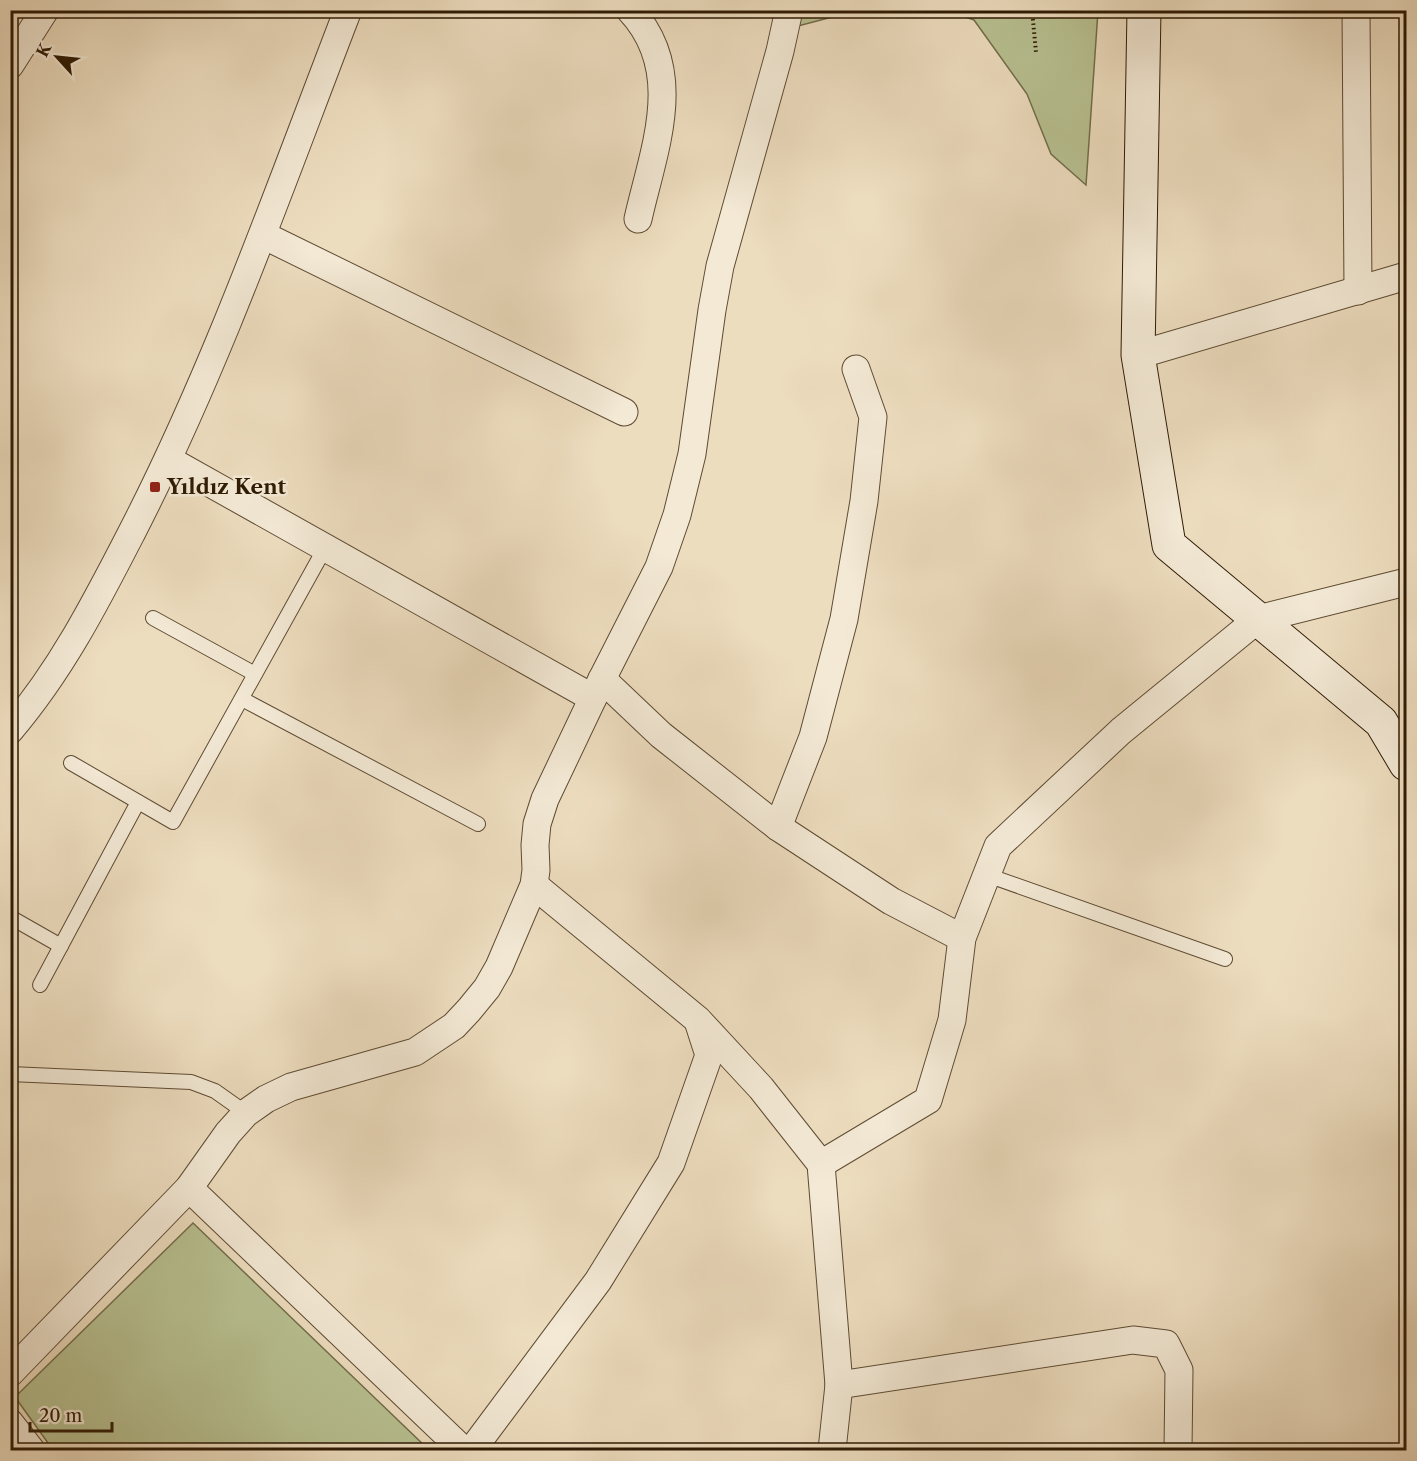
<svg xmlns="http://www.w3.org/2000/svg" width="1417" height="1461" font-family="'Libre Caslon Text',serif">
	<style>
		.green { fill: #b8c192; stroke: #736e4b; stroke-width: 1.5 }
		.lines { fill: none; stroke-linecap: round; stroke-linejoin: round }
		.lane-casing { stroke: #5e4b33; stroke-width: 16 }
		.street-casing { stroke: #5e4b33; stroke-width: 29 }
		.secondary-casing { stroke: #2e1a04; stroke-width: 35 }
		.path { stroke: #2e1a04; stroke-width: 4; stroke-dasharray: 1.5 3; stroke-linecap: butt }
		.lane { stroke: #f3e9d5; stroke-width: 14 }
		.street { stroke: #f3e9d5; stroke-width: 27 }
		.secondary { stroke: #f3e9d5; stroke-width: 33 }
		.poi-dot { fill: #8f2418; stroke: #f3e9d5; stroke-width: 2 }
		.labels { text-anchor: middle; stroke-width: 5; stroke-linejoin: round; paint-order: stroke }
		.poi-label { font-size: 21px; font-weight: bold; fill: #2e1a04; stroke: #f3e9d5; text-anchor: start }
	</style>
	<rect width="100%" height="100%" fill="#edddbf"/>
	<filter id="stains"><feTurbulence type="fractalNoise" baseFrequency=".00333" numOctaves="4"/><feColorMatrix values="0 0 0 0 .2 0 0 0 0 .09 0 0 0 0 .02 0 0 0 .5 -.17"/></filter>
	<radialGradient id="worn" r=".72"><stop offset=".6" stop-color="#630" stop-opacity="0"/><stop offset="1" stop-color="#630" stop-opacity=".3"/></radialGradient>
	<g class="green">
		<path d="M800,11H855L798,26Z"/>
		<path d="M948,11H1098L1086,185L1051,154L1027,94L974,20Z"/>
		<path d="M193,1223L429,1450H53L15,1397Z"/>
	</g>
	<g class="lines">
		<g class="lane-casing">
			<g id="lane">
				<path d="M153,618L255,674"/>
				<path d="M242,699L478,824"/>
				<path d="M71,763L173,822L325,548"/>
				<path d="M987,875L1225,959"/>
				<path d="M10,917L61,946"/>
				<path d="M40,985L138,802"/>
				<path d="M10,1074L191,1082L215,1091L246,1113"/>
			</g>
		</g>
		<g class="street-casing">
			<g id="street">
				<path d="M630,10C687,71 654,148 638,219"/>
				<path d="M1356,10L1358,291"/>
				<path d="M10,65L45,10"/>
				<path d="M263,235L624,412"/>
				<path d="M1138,355L1406,276"/>
				<path d="M169,460L593,698"/>
				<path d="M602,679L661,735L778,827L891,901L962,938"/>
				<path d="M10,730C62,669 97,600 133,530C219,362 280,186 348,10"/>
				<path d="M778,827L813,737L844,619L864,501L873,417L856,369"/>
				<path d="M534,885L698,1020L761,1088L821,1164L839,1385L832,1450"/>
				<path d="M821,1164L928,1100L952,1020L962,938L998,846L1121,731L1258,619L1406,582"/>
				<path d="M189,1188L463,1450"/>
				<path d="M10,1373L189,1188L228,1133L246,1113L266,1099L291,1087L415,1052L454,1026L469,1010L487,988L499,967L534,885L536,870L535,845L537,824L545,799L602,679L659,567L677,515L692,454L712,310L720,266L780,51L789,10"/>
				<path d="M839,1385L1133,1340L1166,1344L1179,1370L1178,1450"/>
				<path d="M10,1423L31,1450"/>
				<path d="M472,1450L598,1281L671,1163L709,1055L699,1024"/>
			</g>
		</g>
		<g class="secondary-casing">
			<path id="secondary" d="M1144,10L1138,355L1169,545L1381,722L1406,764"/>
		</g>
		<path class="path" d="M1032,10L1036,52"/>
		<use href="#lane" class="lane"/>
		<use href="#street" class="street"/>
		<use href="#secondary" class="secondary"/>
	</g>
	<rect class="poi-dot" x="149" y="481" width="12" height="12" rx="3"/>
	<g class="labels">
		<g class="poi-label">
			<text x="167" y="494">Yıldız Kent</text>
		</g>
	</g>
	<rect width="1417" height="1461" fill="none" stroke="#edddbf" stroke-width="36"/>
	<rect x="12" y="12" width="1393" height="1437" fill="none" stroke="#2e1a04" stroke-width="3"/>
	<rect x="18" y="18" width="1381" height="1425" fill="none" stroke="#2e1a04" stroke-width="1.5"/>
	<g transform="translate(57 57) rotate(297)" stroke="#f3e9d5" stroke-width="4.5" paint-order="stroke">
	<path d="M0-4.5L10 22L0 15L-10 22Z" fill="#2e1a04"/>
	<text y="-9" font-size="16" font-weight="bold" text-anchor="middle" fill="#2e1a04">K</text>
	</g>
	<path d="M30 1422v9h82v-9" fill="none" stroke="#2e1a04" stroke-width="3"/>
	<text x="39" y="1422" font-size="18" fill="#2e1a04" stroke="#f3e9d5" stroke-width="4.5" paint-order="stroke">20 m</text>
	<rect width="100%" height="100%" filter="url(#stains)"/>
	<rect width="100%" height="100%" fill="url(#worn)"/>
</svg>
